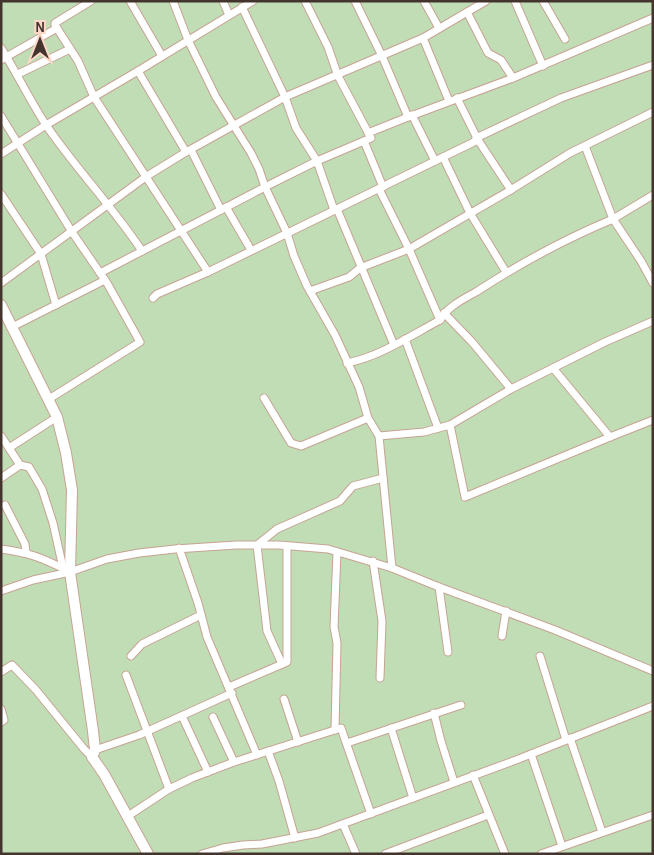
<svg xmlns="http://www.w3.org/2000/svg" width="654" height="855" font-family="'Alegreya Sans',sans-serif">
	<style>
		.green { fill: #c0ddb5 }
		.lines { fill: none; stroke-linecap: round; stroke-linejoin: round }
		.street-casing { stroke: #c7a394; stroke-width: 9 }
		.secondary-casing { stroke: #c7a394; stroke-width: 12 }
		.street { stroke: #fff; stroke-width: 7 }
		.secondary { stroke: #fff; stroke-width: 10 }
	</style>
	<rect width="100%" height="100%" fill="#fed8c7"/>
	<rect class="green" x="1" y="1" width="652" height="853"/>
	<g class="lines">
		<g class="street-casing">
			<g id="street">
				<path d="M91,1L55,23V25L78,61L94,97L208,272L478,140"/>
				<path d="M130,1L162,56"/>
				<path d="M173,1L188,40L216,97L251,153L259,169L265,187L287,233L294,256L307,286L335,335L359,387L368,418L379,436"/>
				<path d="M223,1L229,15"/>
				<path d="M355,1L382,56L408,117L513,78L653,18"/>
				<path d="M424,1L439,28"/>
				<path d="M515,1L543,66"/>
				<path d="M543,1L565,39"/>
				<path d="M242,7L285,97L296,128L317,161L334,210"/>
				<path d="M467,12L488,53L501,60L513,78"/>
				<path d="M423,38L449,101"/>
				<path d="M1,48C17,73 30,101 46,125C76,169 113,207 142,251"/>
				<path d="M1,60L57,28"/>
				<path d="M138,71L186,152"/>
				<path d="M18,74L70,49"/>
				<path d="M457,98L478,140L511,190"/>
				<path d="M412,115L435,161"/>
				<path d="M1,116L72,232L107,283L140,342L49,399"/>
				<path d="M368,133L408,117"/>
				<path d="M476,138L561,98L653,65"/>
				<path d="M364,141L383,187"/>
				<path d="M585,146L613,219L653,195"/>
				<path d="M191,150L221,210"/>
				<path d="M1,154L46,125L138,71L253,1"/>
				<path d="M443,157L470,213L506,272"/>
				<path d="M379,189L409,249L440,320"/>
				<path d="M1,194L41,254L56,305"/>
				<path d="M226,207L251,250"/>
				<path d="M337,209L394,345"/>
				<path d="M100,273L265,187L317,161L371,138L338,76L328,47L305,1"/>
				<path d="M1,283L147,176L186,152L285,97L423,38L486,1"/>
				<path d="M310,291L349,277L360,268L409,249L509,191L570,153L653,112"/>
				<path d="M153,298L157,294L208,272"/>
				<path d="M444,313L472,342L511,389"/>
				<path d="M12,327L105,280"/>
				<path d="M405,339L438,428"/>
				<path d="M347,363C381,356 410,336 440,320C447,307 463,299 476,292C519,264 565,239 613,219L641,261L653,283"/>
				<path d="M264,398L291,443L301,446L368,418"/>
				<path d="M450,425L465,497L610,437L553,368"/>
				<path d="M1,436L9,448"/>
				<path d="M610,437L653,420"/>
				<path d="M20,465L29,467L42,489L53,523L63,568"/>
				<path d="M1,478L20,465L9,448L57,417"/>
				<path d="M5,505L25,544L26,552"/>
				<path d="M179,548L198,603L207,637L257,755"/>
				<path d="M1,549C29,553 41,557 66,570"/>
				<path d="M373,561L382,621L380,678"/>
				<path d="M392,568L379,436L424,432L450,425L511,389L605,342L653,321"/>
				<path d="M439,587L448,652"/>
				<path d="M1,591L33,580L70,572L107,559L139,553L175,549L236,545H279L328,549L392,568L439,587L555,630L653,671"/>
				<path d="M502,636L506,611"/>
				<path d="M131,656L142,644L201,615"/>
				<path d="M540,656L566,740"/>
				<path d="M282,664L267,631L257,545L277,529L340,501L353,486L383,478"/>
				<path d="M1,672L12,665L36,690L84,749L92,757"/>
				<path d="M126,675L169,789"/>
				<path d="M229,687L287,662V546"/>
				<path d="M284,699L298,742"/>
				<path d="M1,709L4,720L1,722"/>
				<path d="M434,713L441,741L454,782"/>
				<path d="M182,716L208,772"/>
				<path d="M213,717L234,762"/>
				<path d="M391,728L413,798"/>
				<path d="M335,730L337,643L334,627L337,552"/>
				<path d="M570,738L602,832"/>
				<path d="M347,743L461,705"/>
				<path d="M95,750L139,735L232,693"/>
				<path d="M268,751L279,781L295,838"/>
				<path d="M531,754L562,846"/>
				<path d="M473,775L505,854"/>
				<path d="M128,816L169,789L192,778L234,762L341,728L371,814"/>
				<path d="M343,824L356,854"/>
				<path d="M202,854L223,848L243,845L262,844L318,833L516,760L653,706"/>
				<path d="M385,854L488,815"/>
				<path d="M541,854L653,815"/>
			</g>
		</g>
		<g class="secondary-casing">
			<path id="secondary" d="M1,305L57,417L66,453L72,490L70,572L93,731L95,750L92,757L104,774L148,854"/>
		</g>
		<use href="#street" class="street"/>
		<use href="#secondary" class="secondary"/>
	</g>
	<rect width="654" height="855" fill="none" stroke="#43342e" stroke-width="5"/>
	<g transform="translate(40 40)" stroke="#fed8c7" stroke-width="4" paint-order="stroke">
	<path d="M0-4L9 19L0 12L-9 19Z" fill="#43342e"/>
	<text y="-8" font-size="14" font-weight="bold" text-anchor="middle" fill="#43342e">N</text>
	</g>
</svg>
